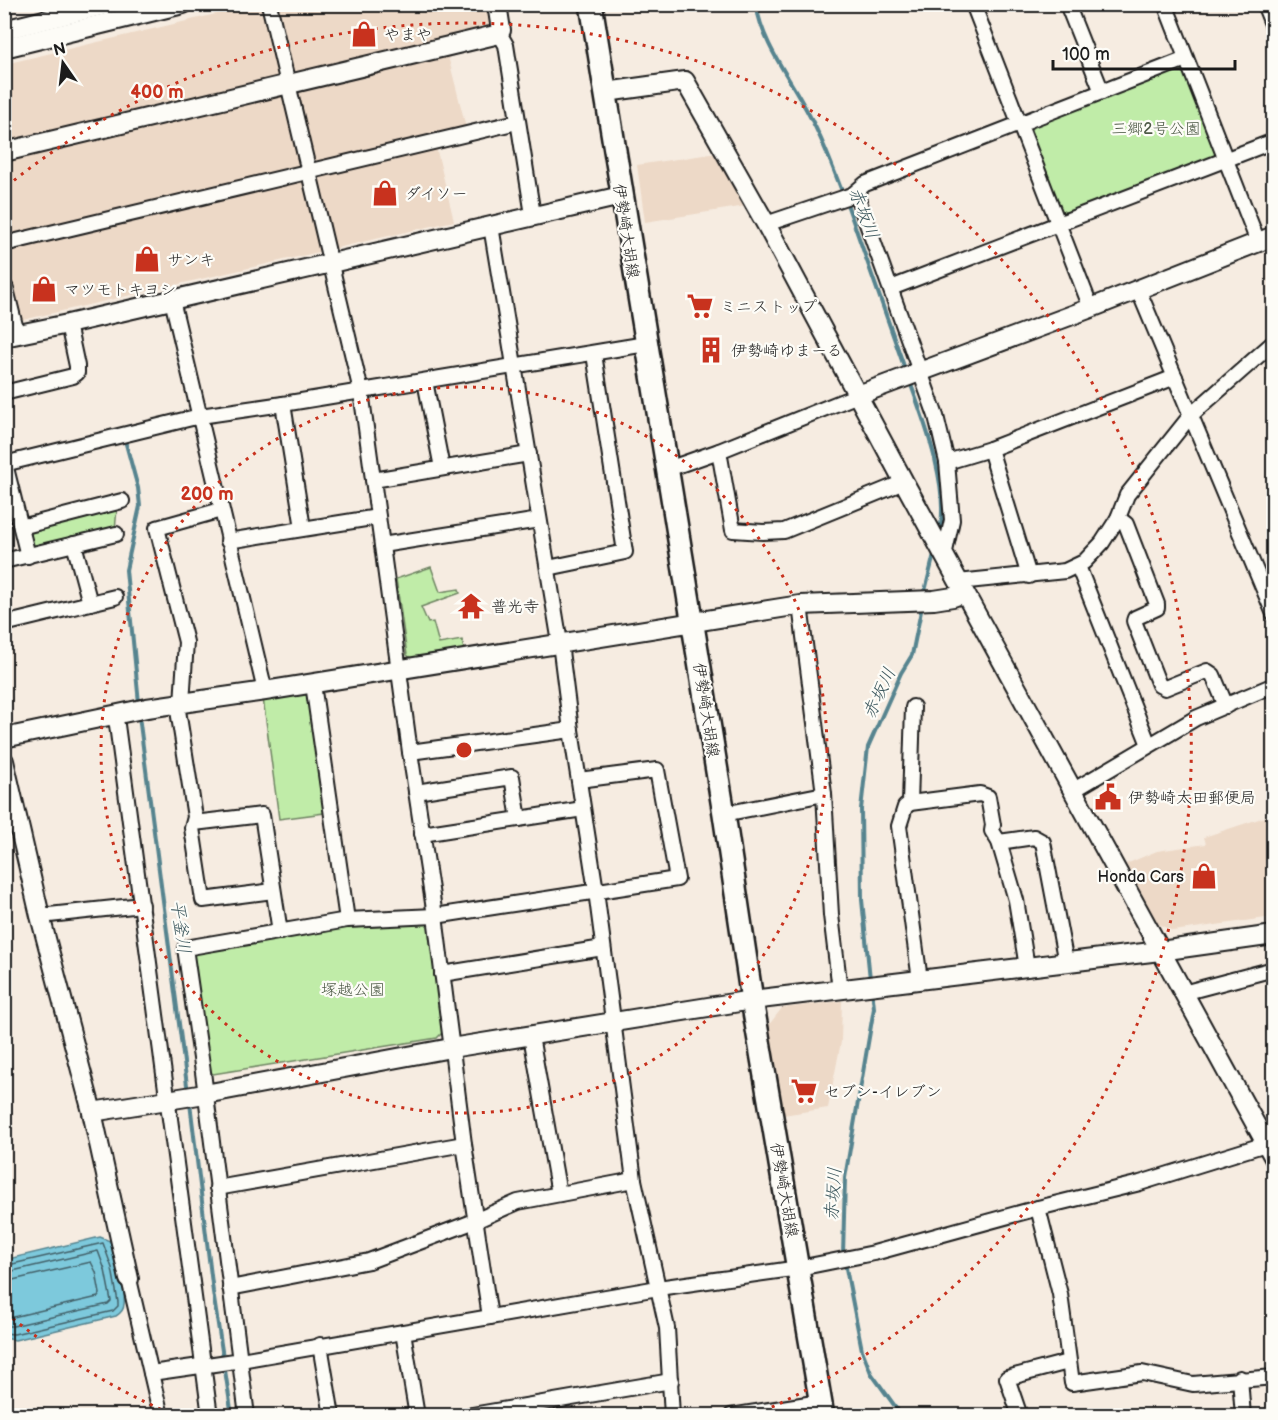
<svg xmlns="http://www.w3.org/2000/svg" width="1278" height="1420" font-family="'Balsamiq Sans','Klee One',sans-serif">
	<style>
		.built { fill: #edd9c7 }
		.green { fill: #c0eca8; stroke: #6e8462; stroke-width: 1.5 }
		.water { fill: #7dc9dc; stroke: #56848f; stroke-width: 1.5 }
		.lines { fill: none; stroke-linecap: round; stroke-linejoin: round }
		.shore { stroke: #436169; stroke-width: 1.5 }
		.stream { stroke: #56848f; stroke-width: 4 }
		.street-casing { stroke: #1c1c1c; stroke-width: 18 }
		.secondary-casing { stroke: #1c1c1c; stroke-width: 22 }
		.primary-casing { stroke: #1c1c1c; stroke-width: 26 }
		.street { stroke: #fdfcf7; stroke-width: 14 }
		.secondary { stroke: #fdfcf7; stroke-width: 18 }
		.primary { stroke: #fdfcf7; stroke-width: 21 }
		.ring { fill: none; stroke: #c8321e; stroke-width: 3; stroke-dasharray: 3 6 }
		.labels { text-anchor: middle; stroke-width: 4.5; stroke-linejoin: round; paint-order: stroke }
		.poi-label { font-size: 16px; fill: #1c1c1c; stroke: #fdfcf7; text-anchor: start }
		.park-label { font-size: 16px; fill: #4d5a46; stroke: #fdfcf7 }
		.street-label { font-size: 16px; fill: #1c1c1c; stroke: #fdfcf7 }
		.water-label { font-size: 18px; font-style: italic; fill: #3e595f; stroke: #fdfcf7 }
		.centre { fill: #c8321e; stroke: #fdfcf7; stroke-width: 3 }
		.ring-label { font-size: 18px; text-anchor: middle; font-weight: bold; fill: #c8321e; stroke: #fdfcf7; stroke-width: 4.5; stroke-linejoin: round; paint-order: stroke }
	</style>
	<rect width="100%" height="100%" fill="#f6ece1"/>
	<filter id="ink" filterUnits="userSpaceOnUse"><feTurbulence type="fractalNoise" baseFrequency=".0167" numOctaves="2"/><feDisplacementMap in="SourceGraphic" scale="12" xChannelSelector="R" yChannelSelector="G"/><feConvolveMatrix kernelMatrix="1 2 1 2 8 2 1 2 1" color-interpolation-filters="sRGB"/></filter>
	<g filter="url(#ink)">
		<g class="built">
			<path d="M254,5H487L490,24L486,30L444,40L469,139L436,147L454,221L5,324V64Z"/>
			<path d="M717,153L746,206L645,222L637,165Z"/>
			<path d="M1268,816L1273,833V917L1173,931L1158,924L1126,864L1157,851L1206,844L1204,837Z"/>
			<path d="M842,1001L841,1042L828,1108L783,1115L768,1026L782,1008Z"/>
		</g>
		<g class="green">
			<path d="M1179,68L1185,69L1216,150L1214,157L1067,213L1061,210L1030,131L1033,124Z"/>
			<path d="M117,509L115,530L35,550L30,547L28,530Z"/>
			<path d="M431,567L440,592L459,589L460,593L421,607L428,623L433,622L439,644L462,640L464,650L411,658L407,655L396,579Z"/>
			<path d="M305,692L307,694L324,813L279,819L263,698Z"/>
			<path d="M423,921L429,926L444,1031L437,1038L213,1074L208,1070L193,956L195,952L346,927Z"/>
		</g>
		<path class="water" d="M100,1237L110,1241C115,1256 126,1289 124,1304C124,1310 121,1313 116,1316L15,1340L4,1338V1260Z"/>
		<g class="lines">
			<g class="shore">
				<path d="M4,1266L103,1243L112,1268L118,1302V1306L113,1311L14,1334L4,1333"/>
				<path d="M4,1273L98,1251L105,1270L111,1301L108,1304L13,1326H4"/>
				<path d="M4,1282L91,1262L96,1272L100,1294L98,1297L13,1317H4"/>
			</g>
			<g class="stream">
				<path d="M756,4C762,43 788,75 806,109C821,136 832,165 843,194"/>
				<path d="M846,201L906,372"/>
				<path d="M910,382C925,423 951,492 939,534"/>
				<path d="M126,444L138,488L140,506L126,570L139,703"/>
				<path d="M924,595L935,550"/>
				<path d="M139,716L188,1093"/>
				<path d="M870,979L862,900L861,809L868,747L901,673L912,655L922,606"/>
				<path d="M190,1103L213,1292L232,1416"/>
				<path d="M843,1255L845,1178L874,1008L872,989"/>
				<path d="M845,1263L862,1350L871,1373L902,1416"/>
			</g>
			<g class="street-casing">
				<g id="street">
					<path d="M269,4L361,391L410,752L435,916L464,1144L490,1317"/>
					<path d="M973,4L1091,308"/>
					<path d="M1067,4L1102,92"/>
					<path d="M1165,4L1258,242"/>
					<path d="M1264,4L1274,29"/>
					<path d="M499,33L506,45L533,215"/>
					<path d="M856,193L936,416L947,462L952,520L944,556"/>
					<path d="M766,224L852,195L865,184L1186,59"/>
					<path d="M491,226L560,643L571,730L596,891L634,1180L667,1328L672,1416"/>
					<path d="M4,244L517,122"/>
					<path d="M891,288L1274,141"/>
					<path d="M1138,289L1274,614"/>
					<path d="M172,300L265,691"/>
					<path d="M425,381L442,468"/>
					<path d="M4,393L73,376L77,373V366L68,324"/>
					<path d="M283,404L303,528"/>
					<path d="M990,449L1029,576"/>
					<path d="M719,451L733,530L763,532L784,531L904,482"/>
					<path d="M947,462L990,449L1175,377"/>
					<path d="M4,464L200,416L283,404L646,344"/>
					<path d="M5,464L28,556"/>
					<path d="M668,469L719,451L858,395"/>
					<path d="M373,480L529,454"/>
					<path d="M1118,518L1126,524L1157,604V608L1135,618L1134,621L1159,685L1165,688L1207,671L1213,675L1226,706"/>
					<path d="M21,527L122,501"/>
					<path d="M228,541L378,517"/>
					<path d="M74,544L90,603"/>
					<path d="M382,545L539,520"/>
					<path d="M4,561L116,534"/>
					<path d="M1078,566L1149,745"/>
					<path d="M548,568L625,552L594,354"/>
					<path d="M958,582L1065,571L1084,562L1102,543L1118,518L1127,495L1191,415L1274,342"/>
					<path d="M800,605L824,794L831,915L840,990"/>
					<path d="M4,624L115,597"/>
					<path d="M313,684L347,920"/>
					<path d="M182,703L186,642L157,528L221,510"/>
					<path d="M177,704L195,817L192,828L203,900L273,891"/>
					<path d="M913,707L910,803L905,807L899,826L920,980"/>
					<path d="M113,715L117,725L210,1416"/>
					<path d="M410,752L571,730"/>
					<path d="M1074,790L1196,718L1274,685"/>
					<path d="M416,792L512,777L519,819"/>
					<path d="M910,803L980,794L988,797L993,825L992,831L999,842L1016,900L1027,967"/>
					<path d="M724,814L824,794"/>
					<path d="M194,823L262,815L280,932"/>
					<path d="M422,834L583,809"/>
					<path d="M999,842L1034,837L1043,842L1066,963"/>
					<path d="M40,916L142,905"/>
					<path d="M442,974L603,948"/>
					<path d="M1183,993L1274,969"/>
					<path d="M531,1036L559,1194"/>
					<path d="M217,1188L464,1144"/>
					<path d="M1038,1208L1060,1294L1072,1383L1142,1373L1193,1384L1274,1377"/>
					<path d="M129,1279L161,1416"/>
					<path d="M230,1288L369,1261L475,1221L518,1202L634,1180"/>
					<path d="M403,1332L417,1416"/>
					<path d="M320,1345L332,1416"/>
					<path d="M151,1373L235,1361L658,1288L799,1268L874,1253L1038,1208L1140,1183L1266,1144"/>
					<path d="M1240,1378L1243,1416"/>
					<path d="M247,1416L203,1072L185,948L347,920L435,916L677,879L657,770L579,780"/>
					<path d="M466,1416L671,1381"/>
					<path d="M731,1416L820,1402"/>
					<path d="M1020,1416L1007,1378L1068,1362"/>
				</g>
			</g>
			<g class="secondary-casing">
				<g id="secondary">
					<path d="M4,30L109,4"/>
					<path d="M4,48L183,4"/>
					<path d="M606,92L685,81L766,224L904,482L1274,1158"/>
					<path d="M4,152L495,35L501,30L497,4"/>
					<path d="M4,289L15,334"/>
					<path d="M4,337L68,324L621,196"/>
					<path d="M858,395L1091,308L1274,236"/>
					<path d="M4,738L147,708L265,691L800,605L934,600L953,597L964,593"/>
					<path d="M4,761L40,916L92,1112L129,1279"/>
					<path d="M92,1112L205,1094L451,1048L752,1000L1160,951L1274,935"/>
				</g>
			</g>
			<g class="primary-casing">
				<path id="primary" d="M591,4L724,814L752,1000L823,1416"/>
			</g>
			<use href="#street" class="street"/>
			<use href="#secondary" class="secondary"/>
			<use href="#primary" class="primary"/>
		</g>
	</g>
	<g class="ring">
		<circle cx="464" cy="750" r="363"/>
		<path d="M169 1413A726 726 0 0 1 7 1314M7 186A726 726 0 1 1 759 1413"/>
	</g>
	<defs>
		<g id="shop-bare" transform="scale(2.07)"><path d="M-5-2.5h2.3a2.7 3.5 0 0 1 5.4 0H5L5.5 6h-11ZM-1.5-2.5h3a1.5 2.3 0 0 0-3 0Z" fill="#c8321e" stroke="#fdfcf7" stroke-width="2.5" paint-order="stroke"/></g>
		<g id="supermarket-bare" transform="scale(2.07)"><path d="M-6-5.5h2.5l.6 2H6L4.5 2H-2.5L-4.4-4H-6ZM-1.5 3.2a1.3 1.3 0 1 0 .1 0ZM3 3.2a1.3 1.3 0 1 0 .1 0Z" fill="#c8321e" stroke="#fdfcf7" stroke-width="2.5" paint-order="stroke"/></g>
		<g id="building-bare" transform="scale(2.07)"><path d="M-4-6H4V6H1V3H-1V6H-4ZM-2.5-4.3h1.7v1.8h-1.7ZM.8-4.3h1.7v1.8H.8ZM-2.5-1h1.7V.8h-1.7ZM.8-1h1.7V.8H.8Z" fill="#c8321e" stroke="#fdfcf7" stroke-width="2.5" paint-order="stroke"/></g>
		<g id="temple-bare" transform="scale(2.07)"><path d="M0-6L5-2H3V0L6.5 2.5H4V6H1.5V3h-3V6H-4V2.5H-6.5L-3 0V-2H-5Z" fill="#c8321e" stroke="#fdfcf7" stroke-width="2.5" paint-order="stroke"/></g>
		<g id="civic-bare" transform="scale(2.07)"><path d="M-.6-6.5H3V-4.5H.6V-3L4-1V1h2V6H-6V1h2V-1L-.6-3ZM-1.2 2.5V6h2.4V2.5Z" fill="#c8321e" stroke="#fdfcf7" stroke-width="2.5" paint-order="stroke"/></g>
	</defs>
	<g fill-rule="evenodd">
		<use href="#shop-bare" x="364" y="34"/>
		<use href="#shop-bare" x="385" y="193"/>
		<use href="#shop-bare" x="147" y="259"/>
		<use href="#shop-bare" x="44" y="289"/>
		<use href="#supermarket-bare" x="700" y="306"/>
		<use href="#building-bare" x="711" y="350"/>
		<use href="#temple-bare" x="471" y="606"/>
		<use href="#civic-bare" x="1108" y="797"/>
		<use href="#shop-bare" x="1204" y="876"/>
		<use href="#supermarket-bare" x="804" y="1091"/>
	</g>
	<g class="labels">
		<g class="poi-label">
			<text x="384" y="40">やまや</text>
			<text x="405" y="199">ダイソー</text>
			<text x="167" y="265">サンキ</text>
			<text x="64" y="295">マツモトキヨシ</text>
			<text x="720" y="312">ミニストップ</text>
			<text x="731" y="356">伊勢崎ゆまーる</text>
			<text x="491" y="612">普光寺</text>
			<text x="1128" y="803">伊勢崎太田郵便局</text>
			<text x="1184" y="882" text-anchor="end">Honda Cars</text>
			<text x="824" y="1097">セブン-イレブン</text>
		</g>
		<g class="park-label">
			<text x="1156" y="134">三郷2号公園</text>
			<text x="353" y="995">塚越公園</text>
		</g>
		<g class="street-label">
			<text transform="translate(627 231) rotate(81)" y="6">伊勢崎大胡線</text>
			<text transform="translate(707 710) rotate(81)" y="6">伊勢崎大胡線</text>
			<text transform="translate(785 1190) rotate(80)" y="6">伊勢崎大胡線</text>
		</g>
		<g class="water-label">
			<text transform="translate(864 213) rotate(69)" y="6">赤坂川</text>
			<text transform="translate(879 693) rotate(-65)" y="6">赤坂川</text>
			<text transform="translate(181 927) rotate(82)" y="6">平釜川</text>
			<text transform="translate(833 1194) rotate(-86)" y="6">赤坂川</text>
		</g>
	</g>
	<circle cx="464" cy="750" r="9" class="centre"/>
	<g class="ring-label">
		<text x="157" y="98">400 m</text>
		<text x="207" y="500">200 m</text>
	</g>
	<rect width="1278" height="1420" fill="none" stroke="#fdfcf7" stroke-width="24"/>
	<rect x="12" y="12" width="1254" height="1396" fill="none" stroke="#1c1c1c" stroke-width="2" filter="url(#ink)"/>
	<g transform="translate(63 63) rotate(346)" stroke="#fdfcf7" stroke-width="4.5" paint-order="stroke">
	<path d="M0-4.5L10 22L0 15L-10 22Z" fill="#1c1c1c"/>
	<text y="-9" font-size="16" font-weight="bold" text-anchor="middle" fill="#1c1c1c">N</text>
	</g>
	<path d="M1053 60v9h182v-9" fill="none" stroke="#1c1c1c" stroke-width="3"/>
	<text x="1062" y="60" font-size="18" fill="#1c1c1c" stroke="#fdfcf7" stroke-width="4.5" paint-order="stroke">100 m</text>
</svg>
